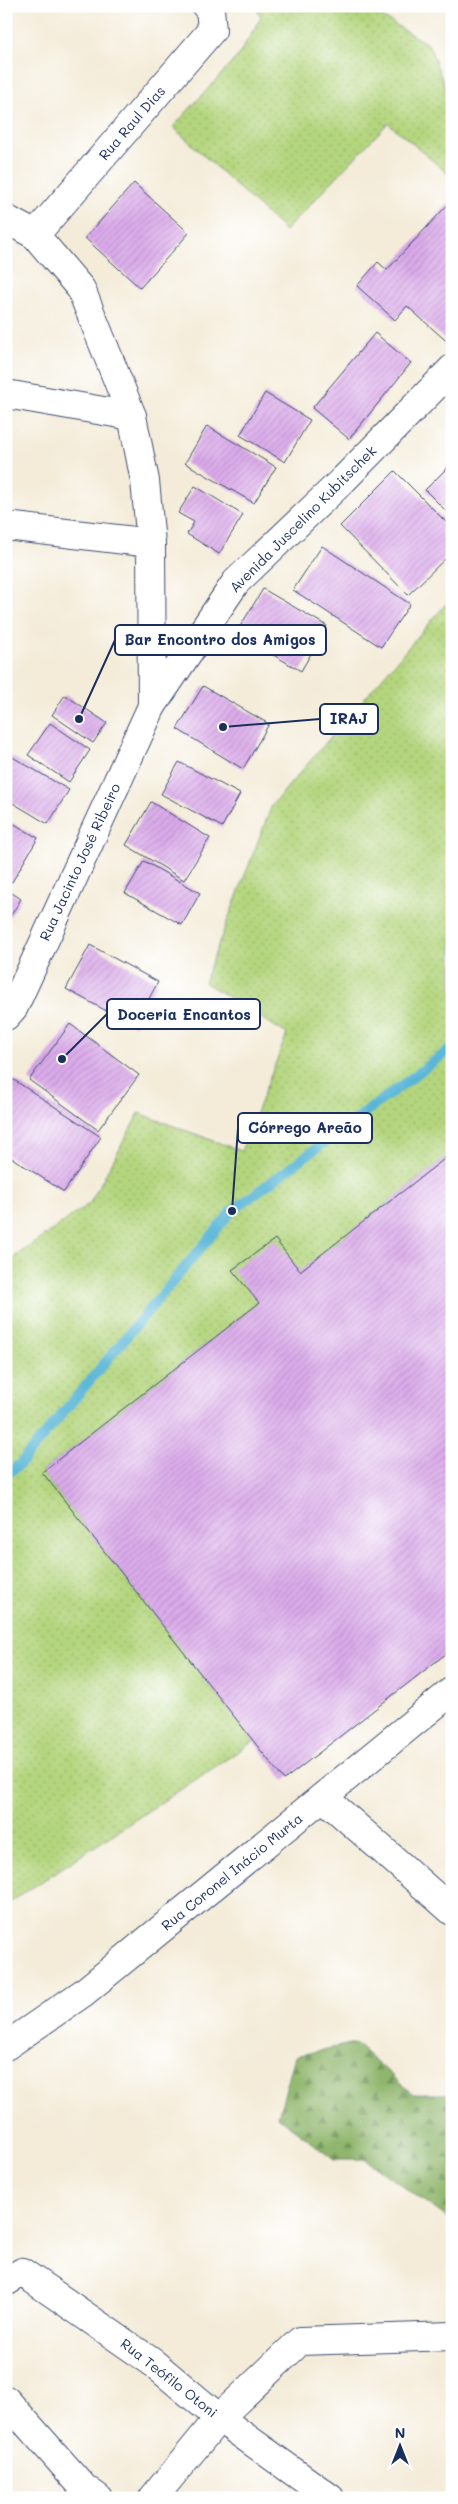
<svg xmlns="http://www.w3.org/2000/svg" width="458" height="2504" font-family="Mali,sans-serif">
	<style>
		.green { fill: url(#green-dots); stroke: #68826e }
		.forest { fill: url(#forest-firs); stroke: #557265 }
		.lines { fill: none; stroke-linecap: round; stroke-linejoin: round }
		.stream { stroke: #59b5d7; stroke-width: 10 }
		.building { fill: url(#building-hatch) }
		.street-casing { stroke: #3c4b70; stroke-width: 30 }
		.secondary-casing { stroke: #3c4b70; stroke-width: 30 }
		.street { stroke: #fff; stroke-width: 28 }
		.secondary { stroke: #fff; stroke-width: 28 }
		.labels { text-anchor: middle; stroke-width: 4.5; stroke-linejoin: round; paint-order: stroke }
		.street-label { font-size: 14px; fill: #1b2f5e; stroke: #fff }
		.leader { fill: none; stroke: #1b2f5e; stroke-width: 2 }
		.callout-dot { fill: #1b2f5e; stroke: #fff; stroke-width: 2 }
		.callout { fill: #fff; stroke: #1b2f5e; stroke-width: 2 }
		.callout-label { font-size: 15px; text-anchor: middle; font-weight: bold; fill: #1b2f5e }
	</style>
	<defs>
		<pattern id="green-dots" width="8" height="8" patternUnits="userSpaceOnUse" patternTransform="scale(1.25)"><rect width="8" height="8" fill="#b4d57d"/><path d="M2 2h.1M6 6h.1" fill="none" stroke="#9ab76e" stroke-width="1.8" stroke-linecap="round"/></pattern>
		<pattern id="forest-firs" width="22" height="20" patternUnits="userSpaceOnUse" patternTransform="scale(1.25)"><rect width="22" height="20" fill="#8fb66c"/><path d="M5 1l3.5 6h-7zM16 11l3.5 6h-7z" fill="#74945c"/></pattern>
		<pattern id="building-hatch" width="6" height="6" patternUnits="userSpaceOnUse" patternTransform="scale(1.25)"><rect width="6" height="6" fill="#dbabea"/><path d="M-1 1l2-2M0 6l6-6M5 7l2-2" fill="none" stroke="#bb93cb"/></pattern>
	</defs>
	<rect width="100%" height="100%" fill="#fff"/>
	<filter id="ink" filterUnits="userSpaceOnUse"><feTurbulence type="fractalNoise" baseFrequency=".02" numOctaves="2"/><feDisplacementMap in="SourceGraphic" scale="10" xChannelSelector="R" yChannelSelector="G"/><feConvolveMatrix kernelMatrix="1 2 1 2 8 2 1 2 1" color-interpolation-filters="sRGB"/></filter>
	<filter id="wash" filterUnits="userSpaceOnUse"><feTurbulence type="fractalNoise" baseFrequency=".0096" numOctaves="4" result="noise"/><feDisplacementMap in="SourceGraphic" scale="20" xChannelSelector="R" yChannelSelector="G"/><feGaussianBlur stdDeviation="1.12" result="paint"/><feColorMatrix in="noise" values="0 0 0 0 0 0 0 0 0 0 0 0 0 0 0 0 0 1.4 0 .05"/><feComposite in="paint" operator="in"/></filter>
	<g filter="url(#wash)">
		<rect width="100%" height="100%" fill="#f4ecd9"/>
		<g class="green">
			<path d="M255,6H364L429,45L447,92L452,95V177L388,123L285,231L173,127L238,56L261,17Z"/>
			<path d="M452,597V1153L42,1472L254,1741L6,1905V1263L90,1203L139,1113L241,1151L287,1034L204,982L272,805Z"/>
		</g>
		<path class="forest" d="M355,2043L413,2094H452V2221L364,2159H334L278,2117L295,2056Z"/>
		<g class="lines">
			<path class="stream" d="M6,1475L20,1464L232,1211L452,1048"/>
		</g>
		<g id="blocks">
			<g class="building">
				<path d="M440,6H452V14Z"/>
				<path d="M134,183L189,233L140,288L85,238Z"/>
				<path d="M452,200V346L407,306L395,320L357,286L378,262L387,270Z"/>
				<path d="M375,333L411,363L349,439L312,408Z"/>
				<path d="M265,393L310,420L285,462L240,435Z"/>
				<path d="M207,426L276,467L254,503L185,463Z"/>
				<path d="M452,463V517L425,490Z"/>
				<path d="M395,471L452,528V552L408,595L340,526Z"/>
				<path d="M195,486L243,515L219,554L187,534L194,522L178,513Z"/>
				<path d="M322,546L410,604L381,647L293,590Z"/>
				<path d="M263,589L327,626L301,671L236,633Z"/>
				<path d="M203,686L269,724L243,769L177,729Z"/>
				<path d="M65,695L107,723L93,743L52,715Z"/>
				<path d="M50,723L90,750L69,782L28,755Z"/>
				<path d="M9,755L69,790L48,824L6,799V760Z"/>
				<path d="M179,762L240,794L222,827L161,794Z"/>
				<path d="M151,802L210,838L184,880L126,845Z"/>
				<path d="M6,819L38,838L12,882L6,879Z"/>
				<path d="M144,861L200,893L182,925L125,893Z"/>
				<path d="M6,889L21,899L6,923Z"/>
				<path d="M90,945L158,982L134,1026L66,989Z"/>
				<path d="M70,1024L139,1075L98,1130L29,1080Z"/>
				<path d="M11,1078L101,1137L64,1192L6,1154V1085Z"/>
				<path d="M452,1153V1649L284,1780L42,1472L259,1303L232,1270L275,1239L300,1271Z"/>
			</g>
		</g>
	</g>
	<g filter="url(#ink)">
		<use href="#blocks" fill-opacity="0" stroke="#3c4b70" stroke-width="1"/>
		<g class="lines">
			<g class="street-casing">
				<g id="street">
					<path d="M35,235L212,30L210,9L206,6"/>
					<path d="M6,394L132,416"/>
					<path d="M6,526L151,543"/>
					<path d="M152,706L236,582L343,480L452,369"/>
					<path d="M323,1797L452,1911"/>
					<path d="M6,2046L83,1993L452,1691"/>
					<path d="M6,2282L22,2272L152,2362L219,2418L330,2498"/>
					<path d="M6,2400L84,2488L98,2498"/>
					<path d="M153,2498L219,2418L300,2341L452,2336"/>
				</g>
			</g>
			<g class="secondary-casing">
				<path id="secondary" d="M6,219L35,235L81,289L132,416L145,481L151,543L152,706L14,1007L6,1016"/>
			</g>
			<use href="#street" class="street"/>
			<use href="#secondary" class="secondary"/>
		</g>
	</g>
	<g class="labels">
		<g class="street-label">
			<text transform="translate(132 123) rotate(-49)" y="5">Rua Raul Dias</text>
			<text transform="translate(303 519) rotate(-45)" y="5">Avenida Juscelino Kubitschek</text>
			<text transform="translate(80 862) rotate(-65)" y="5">Rua Jacinto José Ribeiro</text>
			<text transform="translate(232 1872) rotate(-39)" y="5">Rua Coronel Inácio Murta</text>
			<text transform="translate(169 2378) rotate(38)" y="5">Rua Teófilo Otoni</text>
		</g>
	</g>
	<path class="leader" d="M79 719L115 640M223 727L320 719M62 1059L107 1014M232 1211L238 1128"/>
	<g class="callout-dot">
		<circle cx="79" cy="719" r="5"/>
		<circle cx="223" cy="727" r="5"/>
		<circle cx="62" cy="1059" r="5"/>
		<circle cx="232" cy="1211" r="5"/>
	</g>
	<g class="callout">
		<rect x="115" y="625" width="211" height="30" rx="5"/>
		<rect x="320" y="704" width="58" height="30" rx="5"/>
		<rect x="107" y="999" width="153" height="30" rx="5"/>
		<rect x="238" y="1113" width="134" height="30" rx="5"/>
	</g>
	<g class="callout-label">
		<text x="220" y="645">Bar Encontro dos Amigos</text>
		<text x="349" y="724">IRAJ</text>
		<text x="184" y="1020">Doceria Encantos</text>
		<text x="305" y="1133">Córrego Areão</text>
	</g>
	<rect width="458" height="2504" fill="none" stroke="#fff" stroke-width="25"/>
	<g transform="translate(400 2446)" stroke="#ffffff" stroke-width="4" paint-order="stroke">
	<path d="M0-4L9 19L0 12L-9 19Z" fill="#1b2f5e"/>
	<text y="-8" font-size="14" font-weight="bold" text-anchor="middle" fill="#1b2f5e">N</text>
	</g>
</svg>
